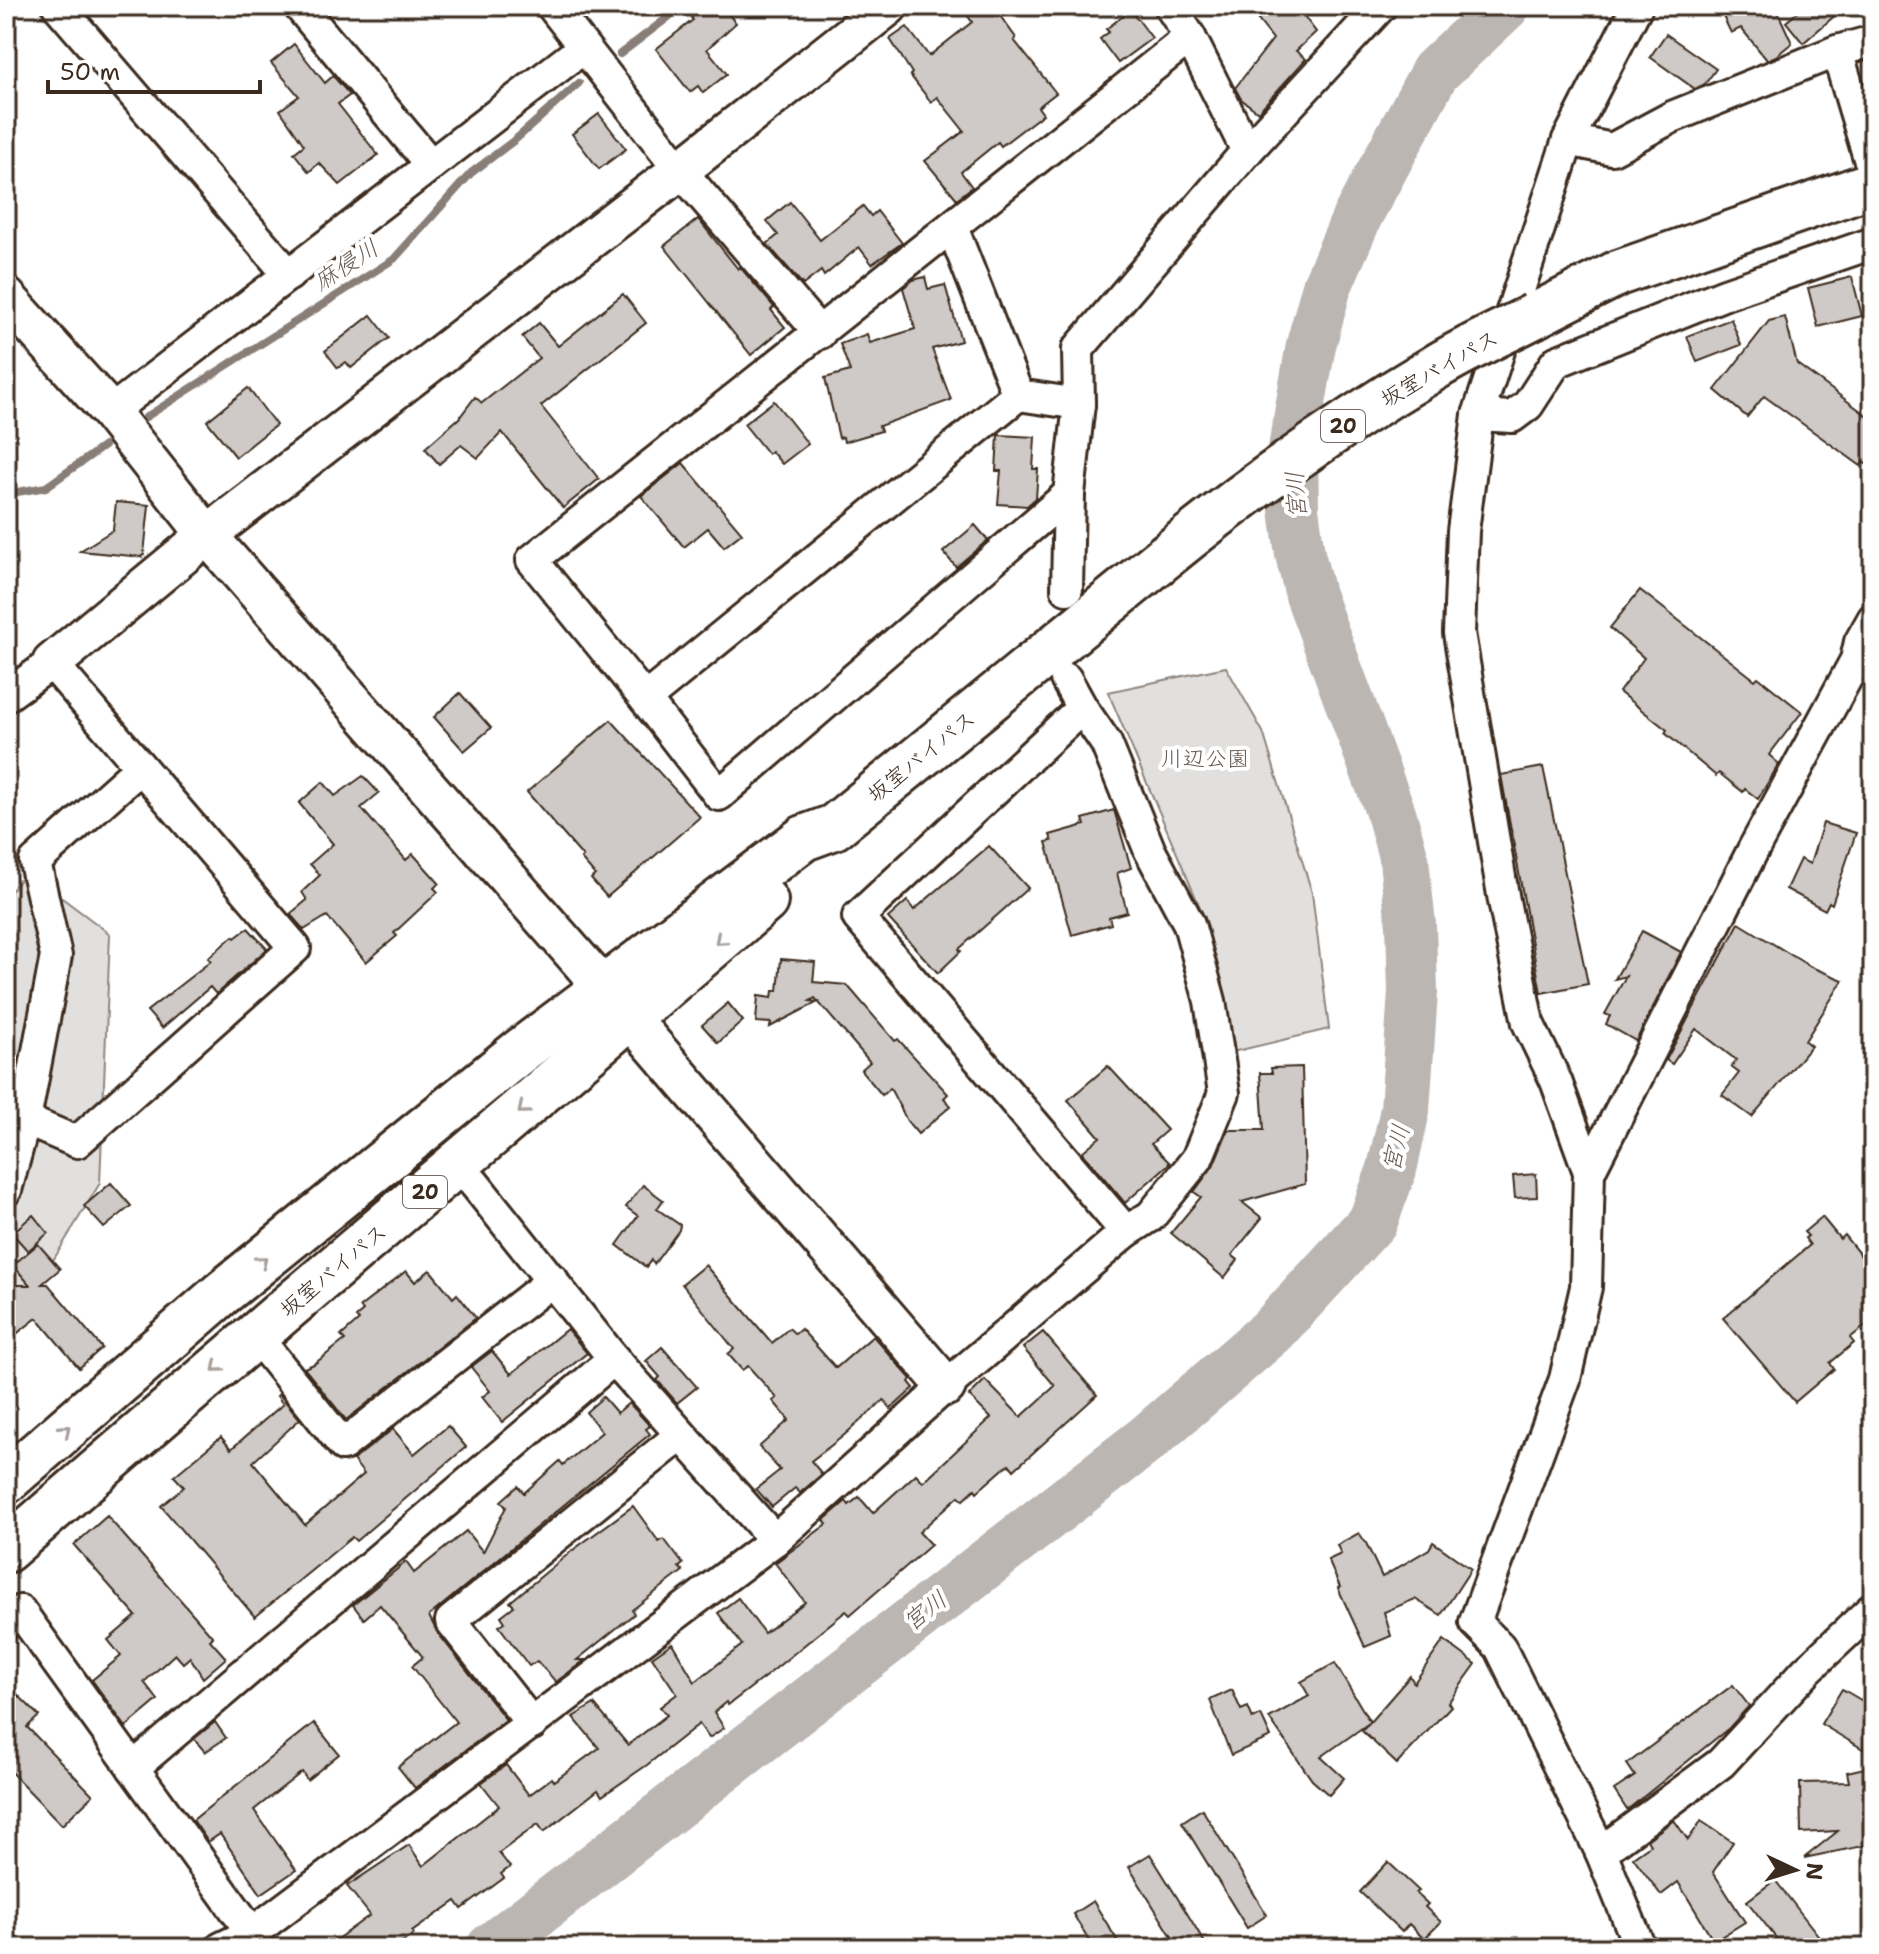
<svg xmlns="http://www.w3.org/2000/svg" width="1879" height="1954" font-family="'Shantell Sans','Klee One',sans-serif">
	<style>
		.green { fill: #e2e0de; stroke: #8e857e; stroke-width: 2 }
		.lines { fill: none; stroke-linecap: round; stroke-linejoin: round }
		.stream { stroke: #887e77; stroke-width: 8 }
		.river { stroke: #bcb6b3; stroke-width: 50 }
		.building { fill: #cfcac7; stroke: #3b2a1e; stroke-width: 2 }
		.minor-casing { stroke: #3b2a1e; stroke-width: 36 }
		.tertiary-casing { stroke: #3b2a1e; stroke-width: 44 }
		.trunk-casing { stroke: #3b2a1e; stroke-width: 50 }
		.minor { stroke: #fff; stroke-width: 30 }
		.tertiary { stroke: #fff; stroke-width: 38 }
		.trunk { stroke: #fff; stroke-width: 44 }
		.trunk-bridge-casing { stroke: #3b2a1e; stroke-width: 50; stroke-linecap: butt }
		.trunk-bridge { stroke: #fff; stroke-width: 44 }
		.oneway { stroke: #a79f9a }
		.labels { text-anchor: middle; stroke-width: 8; stroke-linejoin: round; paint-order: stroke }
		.shield { fill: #fff; stroke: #766a62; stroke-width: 2 }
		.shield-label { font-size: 20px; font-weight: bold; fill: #3b2a1e }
		.street-label { font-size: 22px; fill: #3b2a1e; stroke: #fff }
		.park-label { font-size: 22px; fill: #65584e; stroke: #fff }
		.water-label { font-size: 24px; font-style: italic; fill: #685b52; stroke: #fff }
	</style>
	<rect width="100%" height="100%" fill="#fff"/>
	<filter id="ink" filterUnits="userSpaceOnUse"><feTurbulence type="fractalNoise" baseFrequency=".0125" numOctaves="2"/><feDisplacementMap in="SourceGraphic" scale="16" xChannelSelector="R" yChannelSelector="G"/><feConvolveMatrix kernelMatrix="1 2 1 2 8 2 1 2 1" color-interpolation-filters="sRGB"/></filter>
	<g filter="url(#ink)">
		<g class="green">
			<path d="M1226,667L1263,732L1312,893L1329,1029L1228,1053L1208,926L1108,692Z"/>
			<path d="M26,871L110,934L100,1183L6,1338V898Z"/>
		</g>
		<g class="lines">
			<g class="stream">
				<path d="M620,54L683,6"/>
				<path d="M146,417L394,259L471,173L516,139L579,83"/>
				<path d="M6,494L46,487L104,446"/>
			</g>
			<path class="river" d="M491,1948L1147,1439L1272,1331L1373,1221L1392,1169L1405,1110L1413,992L1411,925L1404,860L1392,816L1310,595L1300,554L1294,509L1293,449L1311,345L1327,286L1358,215L1435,72L1505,6"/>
		</g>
		<g class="building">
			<path d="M704,6H721L736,23L707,49L727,74L703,93L698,86L690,92L656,49L693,20L691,18Z"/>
			<path d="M961,6H993L1016,38L1014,40L1056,93L1038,107L1043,114L1001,146L998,142L961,172L972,187L957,199L925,161L964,131L937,97L931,102L910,75L912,73L890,39L907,27L929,56L972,22Z"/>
			<path d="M1247,6H1296L1316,32L1296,51L1306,59L1258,112L1241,99L1235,88L1273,39Z"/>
			<path d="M1718,6H1775L1792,43L1776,56L1767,60L1741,28L1731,33Z"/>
			<path d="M1805,6H1846L1803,43L1786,22Z"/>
			<path d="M1131,10L1152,38L1118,63L1100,39L1109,32L1106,29Z"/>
			<path d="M1666,34L1716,69L1705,84L1695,89L1650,57Z"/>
			<path d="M294,44L325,83L333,76L350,95L338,104L378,155L340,185L319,163L309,172L294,153L304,145L280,110L299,96L271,63Z"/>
			<path d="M599,114L626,149L599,169L572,134Z"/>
			<path d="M790,202L820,240L863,206L871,216L877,211L902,243L872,264L859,247L824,276L821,271L803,285L767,244L778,235L767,221Z"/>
			<path d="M698,219L738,269L740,267L774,307L771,310L785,327L751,355L664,246Z"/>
			<path d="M925,277L928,289L945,285L961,341L932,349L951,400L879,426L881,431L844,442L843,437L839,438L825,378L850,371L840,344L867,334L870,343L915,329L903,288L913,280Z"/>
			<path d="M1852,277L1862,316L1818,327L1808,288Z"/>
			<path d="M623,294L646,323L541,406L599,479L563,508L502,432L478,458L461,445L439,464L425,448L459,418L475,397L482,403L539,358L522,337L539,323L558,346Z"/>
			<path d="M371,315L389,338L351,368L346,362L338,368L325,351Z"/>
			<path d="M1785,317L1797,364L1873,420V469L1863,462L1861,466L1764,396L1747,417L1715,390L1769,321Z"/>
			<path d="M1731,319L1741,345L1697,362L1687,336Z"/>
			<path d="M248,388L276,425L236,457L207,421Z"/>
			<path d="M774,401L808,444L782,464L771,451L768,454L744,424Z"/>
			<path d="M998,435L1035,437L1033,469H1038L1036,498L1027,506L998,504L1001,471H996Z"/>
			<path d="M683,463L742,533L724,547L708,528L684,547L641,496Z"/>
			<path d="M116,502L149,505L144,554L142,557L80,551L113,530Z"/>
			<path d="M975,525L988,540L956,567L943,552Z"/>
			<path d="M1640,590L1755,680L1758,677L1802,712L1769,755L1779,764L1758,799L1745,789L1743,792L1719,773L1716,776L1665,733L1667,730L1619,692L1644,658L1610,628Z"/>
			<path d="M460,693L491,728L464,751L434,717Z"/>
			<path d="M611,720L700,817L607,897L591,879L595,875L581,859L583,857L527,792Z"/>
			<path d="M1543,767L1588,984L1541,993L1501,775Z"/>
			<path d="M363,776L379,793L361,808L406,860L413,854L439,883L434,888L438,892L394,933L397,936L366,962L327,916L304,930L290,914L307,900L302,892L320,875L310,864L333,844L299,803L323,782L335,796Z"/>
			<path d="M1114,810L1131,868L1117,873L1127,912L1109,917L1111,924L1072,935L1046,842L1052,841L1050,835L1085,825L1083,819Z"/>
			<path d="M1823,823L1856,833L1832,904L1829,902L1825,910L1786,889L1800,859L1810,864Z"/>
			<path d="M989,846L1028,888L959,949L961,951L938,973L888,918L907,901L914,910Z"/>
			<path d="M1739,923L1811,967L1843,980L1805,1041L1811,1046L1752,1117L1722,1095L1739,1073L1731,1067L1736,1060L1696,1029L1672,1064L1666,1060Z"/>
			<path d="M248,928L267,949L216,994L210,987L162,1028L147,1011L211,961L208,958L233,936L235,938Z"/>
			<path d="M1642,931L1681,952L1636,1041L1606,1024L1610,1016L1605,1014L1626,976L1615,979Z"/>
			<path d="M781,959L815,962L813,982L847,985L895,1041L898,1039L948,1094L944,1098L951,1106L918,1134L907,1121L890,1088L882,1095L861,1070L870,1062L815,998L810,1001L818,1002L770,1027L771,1023L756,1022L758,996L772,998L773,991H778Z"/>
			<path d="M728,1003L743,1021L718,1043L702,1025Z"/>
			<path d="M1108,1066L1167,1130L1151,1144L1170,1163L1125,1203L1082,1152L1100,1137L1068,1100Z"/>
			<path d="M1302,1067L1305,1184L1242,1202L1262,1218L1232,1255L1238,1260L1224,1278L1171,1233L1201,1197L1194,1192L1213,1166L1228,1130H1264L1260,1073H1272L1271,1068Z"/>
			<path d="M1536,1174L1537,1197L1515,1198L1513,1176Z"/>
			<path d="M111,1183L131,1206L104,1228L84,1206Z"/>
			<path d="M643,1185L663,1200L657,1209L680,1225L679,1230L654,1264L651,1260L646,1267L617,1245L638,1216L626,1207Z"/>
			<path d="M33,1215L48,1233L28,1251L12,1233Z"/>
			<path d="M1822,1217L1840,1239L1844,1235L1873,1271V1320L1850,1338L1854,1343L1830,1363L1834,1369L1795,1402L1723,1318L1810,1245L1805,1238L1808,1236L1804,1232Z"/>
			<path d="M38,1244L60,1269L42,1284H48L102,1348L79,1368L37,1318L15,1335L6,1323V1285H30L13,1265Z"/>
			<path d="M705,1265L772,1343L789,1328L795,1334L801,1329L836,1368L873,1336L911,1379L909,1382L914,1388L891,1409L884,1400L842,1437L811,1461L822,1474L800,1493L795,1488L772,1507L756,1489L780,1470L759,1447L789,1420L773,1401L777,1398L748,1366L742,1370L728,1354L734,1349L682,1284Z"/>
			<path d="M430,1270L453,1298L457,1294L476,1318L346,1420L304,1368L314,1364L345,1340L341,1336L359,1320L356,1317L363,1311L360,1307L406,1271L415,1282Z"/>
			<path d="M567,1329L587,1353L502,1422L482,1397L490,1391L471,1367L492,1351L511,1374Z"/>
			<path d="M1043,1332L1097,1395L1014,1470L1009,1464L977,1492L975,1489L963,1500L959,1496L919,1532L931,1545L850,1615L846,1611L770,1673L728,1705L726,1702L714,1712L724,1728L709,1738L699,1724L647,1765L602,1796L598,1790L544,1832L538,1824L499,1853L510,1867L501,1874L504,1878L462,1909L456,1901L412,1932L414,1934L394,1948H325L370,1915L347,1886L409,1845L423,1866L499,1806L481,1783L506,1765L529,1795L552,1778L554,1781L599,1748L573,1717L594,1704L628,1745L667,1715L660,1707L677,1694L652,1657L672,1643L695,1682L742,1645L718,1613L738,1598L764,1633L805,1602L775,1563L827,1524L824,1520L846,1501L849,1505L859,1497L873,1513L916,1474L923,1482L991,1418L969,1396L985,1380L1021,1417L1055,1386L1023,1348Z"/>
			<path d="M662,1347L697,1387L677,1403L657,1380L660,1377L646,1361Z"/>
			<path d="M279,1394L300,1419L253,1462L305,1525L364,1474L353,1460L393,1429L414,1454L448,1426L466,1447L356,1541L352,1537L255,1617L161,1506L184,1487L174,1476L221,1437L231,1449L283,1404L277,1396Z"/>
			<path d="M603,1397L617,1413L629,1403L650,1426L646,1429L650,1434L429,1616L437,1632L506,1720L415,1788L398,1767L456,1722L412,1666L423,1657L380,1605L364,1619L353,1605L406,1562L414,1573L466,1531L483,1552L506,1507L501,1501L518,1486L524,1493L560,1461L563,1465L602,1432L586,1412Z"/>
			<path d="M633,1506L659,1542L664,1539L683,1564L679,1567L683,1571L632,1610L634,1614L577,1660H585L556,1682L537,1661L529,1666L499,1626L505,1622L501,1616L514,1606L510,1602L573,1550Z"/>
			<path d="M107,1516L213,1637L210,1640L226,1658L203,1678L190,1657L183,1663L175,1654L144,1682L158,1700L126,1727L92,1680L121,1656L108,1640L136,1616L74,1545Z"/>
			<path d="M1359,1533L1366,1543L1382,1577L1429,1549L1433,1542L1471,1569L1441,1615L1415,1599L1384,1612L1391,1636L1365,1647L1338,1588L1340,1587L1328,1560L1341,1554L1337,1545Z"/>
			<path d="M1444,1640L1476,1664L1448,1703L1451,1706L1397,1764L1362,1731L1369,1723L1321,1757L1344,1778L1329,1795L1312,1780L1269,1718L1309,1696L1301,1682L1335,1663L1370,1722L1410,1676L1414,1683Z"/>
			<path d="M6,1683L39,1716L27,1727L93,1795L62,1825L6,1767Z"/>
			<path d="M1733,1685L1749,1706L1729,1728L1627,1810L1614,1790L1635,1776L1627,1764Z"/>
			<path d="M1842,1689L1873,1707V1755L1821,1724Z"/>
			<path d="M1232,1690L1241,1710L1248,1707L1253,1719L1261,1715L1271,1737L1231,1755L1210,1700Z"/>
			<path d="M215,1722L226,1738L205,1752L194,1739Z"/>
			<path d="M314,1723L339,1754L307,1780L302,1772L254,1810L296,1870L261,1894L220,1834L208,1842L193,1820Z"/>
			<path d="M1873,1766V1844L1804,1858L1838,1831L1801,1833L1800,1783L1849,1782L1847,1772Z"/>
			<path d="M1202,1809L1267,1915L1247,1928L1182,1822Z"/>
			<path d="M1674,1820L1688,1840L1701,1821L1733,1842L1713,1872L1745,1922L1714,1941L1678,1882L1661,1895L1633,1857L1650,1845L1647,1840Z"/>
			<path d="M1150,1854L1185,1910L1208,1948H1179L1129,1867Z"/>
			<path d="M1388,1862L1419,1891L1416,1893L1428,1904L1425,1907L1441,1922L1424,1939L1409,1924L1402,1932L1360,1892Z"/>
			<path d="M1775,1880L1828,1948H1784L1747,1901Z"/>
			<path d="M1093,1901L1122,1948H1094L1073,1914Z"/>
		</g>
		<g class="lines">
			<g class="minor-casing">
				<g id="minor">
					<path d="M58,6L289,275"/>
					<path d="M299,6L431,165"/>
					<path d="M552,6L680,170L820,333"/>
					<path d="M1170,6L1190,37L1247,151"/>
					<path d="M1637,6L1568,140L1478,415L1463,531L1459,633L1504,901L1528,1023L1556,1081L1589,1172L1586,1287L1565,1379L1475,1622L1500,1647L1601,1852L1640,1948"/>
					<path d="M1837,51L1869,158"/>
					<path d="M1568,140L1612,149L1672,117L1837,51L1873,41"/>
					<path d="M952,227L1018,395L645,699L532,560L1190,37"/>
					<path d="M1018,395L1079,404"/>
					<path d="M110,412L583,48"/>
					<path d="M1478,415L1512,417L1528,405L1556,362L1725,294L1873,243"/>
					<path d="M1067,589L1069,494L1079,404L1078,349L1247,151L1381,6"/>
					<path d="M6,696L52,663L295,948L77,1142L25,1120"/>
					<path d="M645,699L719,795L1069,494"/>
					<path d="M1082,708L858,917L1126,1232"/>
					<path d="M1589,1172L1753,850L1856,660L1860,642L1873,619"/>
					<path d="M474,1183L614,1359"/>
					<path d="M6,1190L25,1120L56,956L35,862L140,768"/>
					<path d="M255,1335L343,1445L553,1280"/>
					<path d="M6,1623L20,1611L252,1933"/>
					<path d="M532,1724L451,1621L681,1435"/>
					<path d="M133,1768L614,1359L775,1540"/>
					<path d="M1601,1852L1721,1763L1807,1670L1873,1608"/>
					<path d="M221,1948L252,1933L775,1540L946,1386L1126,1232L1151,1216L1197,1159L1224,1093L1210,1001L1189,924L1150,851L1106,743L1082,708L1066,679"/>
				</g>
			</g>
			<g class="tertiary-casing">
				<g id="tertiary">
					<path d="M6,297L110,412L207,535L604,988L946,1386"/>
					<path d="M52,663L207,535L680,170L888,6"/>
				</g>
			</g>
			<g class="trunk-casing">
				<g id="trunk">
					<path d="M1534,316L1618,273L1873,184"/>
					<path d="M6,1481L221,1294L519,1052L804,838L834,827L1166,556"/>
					<path d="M6,1550C257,1331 513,1118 765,901"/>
				</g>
			</g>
			<use href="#minor" class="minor"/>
			<use href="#tertiary" class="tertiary"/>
			<use href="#trunk" class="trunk"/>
			<g class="trunk-bridge-casing">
				<path id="trunk-bridge" d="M1166,556C1251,487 1341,423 1436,367C1467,348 1501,333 1534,316"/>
			</g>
			<use href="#trunk-bridge" class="trunk-bridge"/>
		</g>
		<defs><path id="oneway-chevron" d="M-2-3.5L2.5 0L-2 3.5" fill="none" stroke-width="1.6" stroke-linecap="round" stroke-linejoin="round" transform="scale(2)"/></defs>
		<g class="oneway">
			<use href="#oneway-chevron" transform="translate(720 940) rotate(139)"/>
			<use href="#oneway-chevron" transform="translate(523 1109) rotate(140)"/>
			<use href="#oneway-chevron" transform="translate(262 1261) rotate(-39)"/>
			<use href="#oneway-chevron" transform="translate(217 1367) rotate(140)"/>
			<use href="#oneway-chevron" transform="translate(65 1430) rotate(-41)"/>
		</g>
	</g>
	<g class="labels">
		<g class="shield">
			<rect x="1321" y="410" width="44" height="32" rx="6"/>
			<rect x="403" y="1176" width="44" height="32" rx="6"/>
		</g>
		<g class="shield-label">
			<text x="1343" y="433">20</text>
			<text x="425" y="1199">20</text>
		</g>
		<g class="street-label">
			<text transform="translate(1439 368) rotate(-30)" y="8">坂室バイパス</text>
			<text transform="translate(921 756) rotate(-39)" y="8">坂室バイパス</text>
			<text transform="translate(333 1270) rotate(-40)" y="8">坂室バイパス</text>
		</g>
		<g class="park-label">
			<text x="1205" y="766">川辺公園</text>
		</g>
		<g class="water-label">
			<text transform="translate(346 265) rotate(-33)" y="8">麻侵川</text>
			<text transform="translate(1296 495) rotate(-94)" y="8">宮川</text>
			<text transform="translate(1396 1148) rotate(-76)" y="8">宮川</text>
			<text transform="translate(925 1611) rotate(-38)" y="8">宮川</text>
		</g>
	</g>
	<rect width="1879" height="1954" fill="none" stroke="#fff" stroke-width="32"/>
	<rect x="16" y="16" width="1847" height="1922" fill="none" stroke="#3b2a1e" stroke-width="3" filter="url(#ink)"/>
	<g transform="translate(1795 1870) rotate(94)" stroke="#ffffff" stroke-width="6" paint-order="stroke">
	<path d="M0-6L14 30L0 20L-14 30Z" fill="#3b2a1e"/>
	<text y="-12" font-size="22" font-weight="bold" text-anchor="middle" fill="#3b2a1e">N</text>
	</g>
	<path d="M48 80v12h212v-12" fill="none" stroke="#3b2a1e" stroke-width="4"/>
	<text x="60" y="80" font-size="24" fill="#3b2a1e" stroke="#ffffff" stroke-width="6" paint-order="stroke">50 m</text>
</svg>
